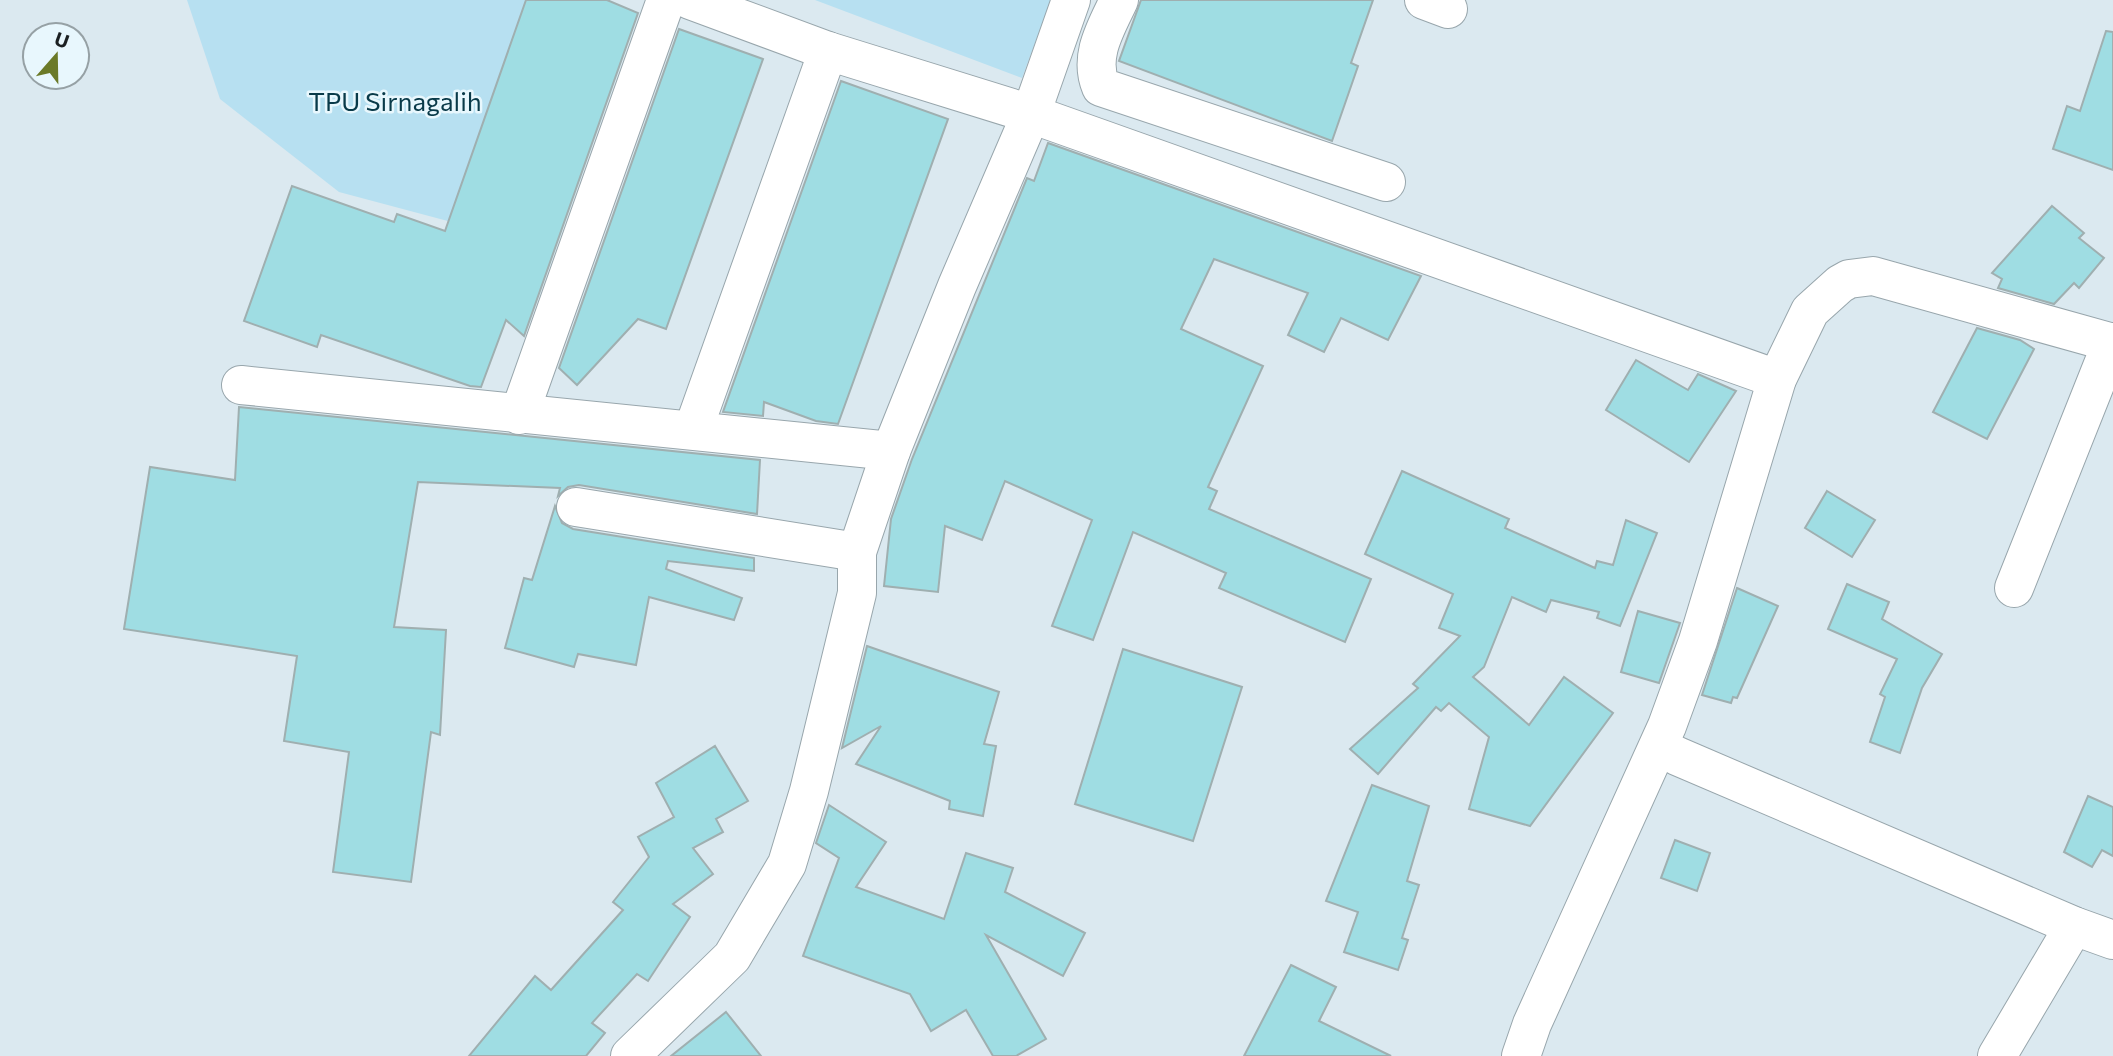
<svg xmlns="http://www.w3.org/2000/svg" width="2113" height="1056" font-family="Commissioner,sans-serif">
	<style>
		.green { fill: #b7e0f1 }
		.building { fill: #9fdde3; stroke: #9fafb0; stroke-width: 2 }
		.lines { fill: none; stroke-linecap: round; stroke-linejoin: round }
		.street-casing { stroke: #98a6ac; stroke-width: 40 }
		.street { stroke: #fff; stroke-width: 38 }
		.labels { text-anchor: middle; stroke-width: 5; stroke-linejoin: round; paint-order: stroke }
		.park-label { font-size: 26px; fill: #093a49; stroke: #e8f7fd }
	</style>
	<rect width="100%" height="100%" fill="#dbe9f0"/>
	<g class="green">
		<path d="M187,0H545L459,224L339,192L220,99Z"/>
		<path d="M815,0H1051L1022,78Z"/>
	</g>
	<g class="building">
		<path d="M526,0H607L638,13L524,336L506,320L481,387L470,386L321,335L317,347L244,321L292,186L394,222L397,214L445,231Z"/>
		<path d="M1141,0H1373L1351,63L1358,66L1332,141L1119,61Z"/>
		<path d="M679,29L763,59L666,329L638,319L577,385L559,368Z"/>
		<path d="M2106,31L2113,32V170L2053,149L2067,106L2080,111Z"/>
		<path d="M841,81L948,119L838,424L816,421L764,402L763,416L723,412Z"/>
		<path d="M1048,143L1421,276L1388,340L1341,318L1324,352L1288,335L1308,293L1214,259L1181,329L1263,366L1208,487L1217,491L1209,509L1371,579L1345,642L1219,588L1226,573L1133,532L1093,640L1052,626L1092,520L1005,481L982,540L945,526L938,592L884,586L891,519L912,459L1027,178L1034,181Z"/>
		<path d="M2052,206L2084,233L2079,238L2104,258L2079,288L2074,283L2054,304L1998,288L2002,279L1992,273Z"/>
		<path d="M1977,328L2020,340L2034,349L1987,439L1933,412Z"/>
		<path d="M1636,360L1688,390L1698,374L1736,391L1689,462L1606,410Z"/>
		<path d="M239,407L760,460L757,514L579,485L568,487L558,496L560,488L418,482L394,627L446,630L440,735L431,732L411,882L333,872L349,752L284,741L297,656L124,629L150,467L235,480Z"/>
		<path d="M1402,471L1509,519L1505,528L1595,568L1597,561L1613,565L1626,520L1657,533L1620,626L1597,618L1599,612L1551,600L1546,612L1512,597L1484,667L1473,677L1529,725L1564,677L1613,713L1530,826L1469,809L1489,737L1449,703L1441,711L1436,707L1378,774L1350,749L1418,688L1413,684L1460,636L1439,628L1453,594L1365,554Z"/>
		<path d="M1827,491L1875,520L1852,557L1805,528Z"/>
		<path d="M555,506L562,523L573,529L754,558V571L668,561L666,569L742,598L734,620L649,597L636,665L578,654L574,667L505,648L524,578L532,580Z"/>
		<path d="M1847,584L1889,602L1882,619L1942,654L1922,688L1900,753L1870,742L1885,697L1880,694L1897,659L1828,629Z"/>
		<path d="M1737,588L1778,606L1737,698L1733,697L1731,703L1702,695Z"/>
		<path d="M1638,611L1680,623L1659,683L1621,672Z"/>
		<path d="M867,646L999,692L984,744L996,746L983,816L949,809L950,801L856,764L881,726L842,748Z"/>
		<path d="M1123,649L1242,687L1193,841L1075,804Z"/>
		<path d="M715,746L748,801L716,819L723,832L693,848L713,874L673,904L690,917L648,981L637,974L592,1023L605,1033L586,1056H469L535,976L551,990L623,910L613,902L649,857L638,837L674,817L656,783Z"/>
		<path d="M1372,785L1429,806L1407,881L1419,885L1402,938L1408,940L1398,970L1344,952L1358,912L1326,901Z"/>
		<path d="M2088,796L2113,807V856L2102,850L2092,867L2064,852Z"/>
		<path d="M829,805L886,842L856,887L944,919L966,853L1013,868L1005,892L1085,933L1063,976L986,935L1046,1039L1016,1056H993L966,1010L931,1031L910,994L803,956L839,858L816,843Z"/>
		<path d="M1675,840L1710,853L1697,891L1661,878Z"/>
		<path d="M1291,965L1336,987L1319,1021L1391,1056H1244Z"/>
		<path d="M726,1012L761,1056H671Z"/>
	</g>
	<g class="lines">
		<g class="street-casing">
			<g id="street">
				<path d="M690,0L828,51L1031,114L1777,379"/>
				<path d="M1119,0C1106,28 1088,56 1101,87L1386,182"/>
				<path d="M1424,0L1448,9"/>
				<path d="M241,385L891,451"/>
				<path d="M519,415L666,0"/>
				<path d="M693,430L828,51"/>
				<path d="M576,507L857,552"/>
				<path d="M2014,588L2112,342"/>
				<path d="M1659,746L1677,756L2074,926L2113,940"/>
				<path d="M630,1056L732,957L787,864L809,791L857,593V552L891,451L957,286L1031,114L1071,0"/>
				<path d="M1521,1056L1532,1024L1667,726L1698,641L1777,379L1810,311L1840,284L1849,279L1873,276L2113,343"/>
				<path d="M1997,1056L2074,926"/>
			</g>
		</g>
		<use href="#street" class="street"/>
	</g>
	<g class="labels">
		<g class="park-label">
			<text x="395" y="111">TPU Sirnagalih</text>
		</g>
	</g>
	<g transform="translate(56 56) rotate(20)"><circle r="33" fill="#e8f7fd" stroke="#96a1a5" stroke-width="2"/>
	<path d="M0-5L12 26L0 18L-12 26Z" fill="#6b7a28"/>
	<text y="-10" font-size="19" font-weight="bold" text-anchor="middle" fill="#1b2022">U</text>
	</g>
</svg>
